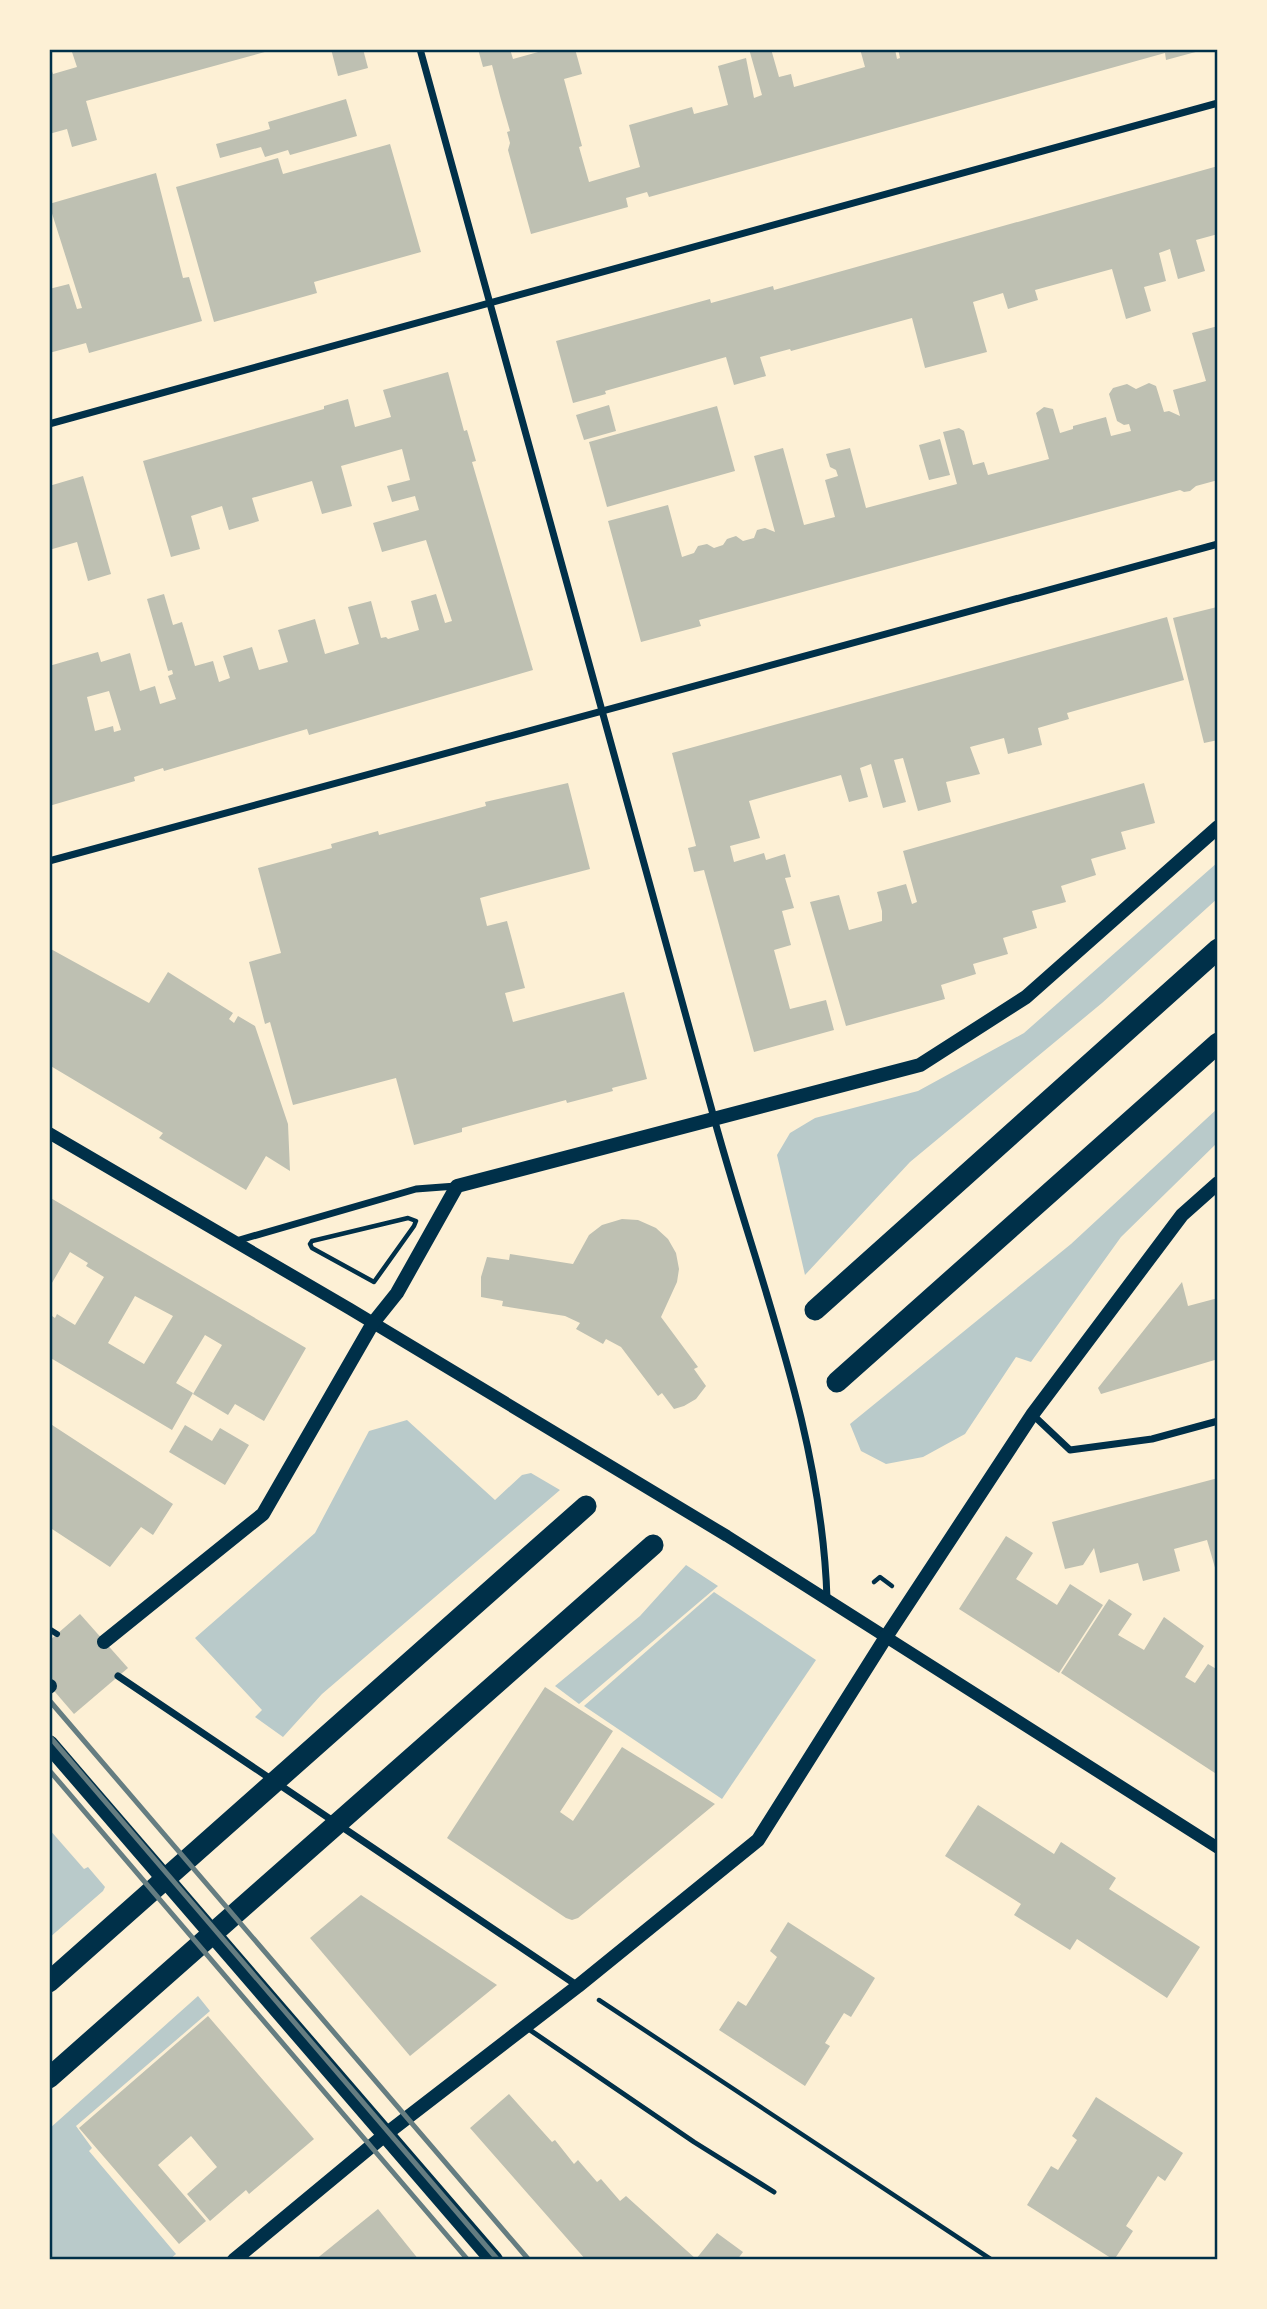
<svg xmlns="http://www.w3.org/2000/svg" width="1267" height="2309" font-family="'Nunito Sans',sans-serif">
	<style>
		.green { fill: #b9caca }
		.building { fill: #bec0b2; fill-rule: evenodd }
		.lines { fill: none; stroke-linecap: round; stroke-linejoin: round }
		.path { stroke: #003049; stroke-width: 4.5 }
		.service { stroke: #003049; stroke-width: 5 }
		.pedestrian { stroke: #003049; stroke-width: 6 }
		.minor { stroke: #003049; stroke-width: 7 }
		.tertiary { stroke: #003049; stroke-width: 12 }
		.secondary { stroke: #003049; stroke-width: 14 }
		.primary { stroke: #003049; stroke-width: 18 }
		.motorway { stroke: #003049; stroke-width: 21 }
		.rail { stroke: #657d81; stroke-width: 5 }
		.neatline { fill: none; stroke: #003049; stroke-width: 2.5 }
	</style>
	<rect width="100%" height="100%" fill="#fdf0d5"/>
	<g class="green">
		<path d="M1218,862V898L1102,1003L910,1162L805,1275L777,1155L790,1133L815,1118L918,1091L1024,1033Z"/>
		<path d="M1218,1108V1142L1121,1237L1031,1362L1016,1357L965,1434L923,1457L886,1464L861,1451L850,1424L1071,1244Z"/>
		<path d="M407,1420L495,1500L522,1475L531,1473L560,1490L322,1694L283,1737L255,1717L262,1710L195,1638L315,1533L369,1431Z"/>
		<path d="M686,1565L718,1586L579,1704L555,1686L640,1616Z"/>
		<path d="M714,1592L816,1660L722,1799L584,1706Z"/>
		<path d="M49,1829L84,1869L88,1867L105,1887L103,1891L49,1938Z"/>
		<path d="M198,1996L210,2011L76,2126L92,2148L89,2151L176,2254L169,2260H49V2129Z"/>
	</g>
	<g class="building">
		<path d="M71,49H272V50L86,101L97,140L72,147L67,129L49,134V63L53,74L77,67Z"/>
		<path d="M331,49H363L368,68L338,76Z"/>
		<path d="M478,49H510L513,59L549,49H575L582,74L564,79L582,146L579,147L589,182L640,167L629,125L692,107L694,114L728,105L718,66L746,58L754,98L762,95L749,49H771L779,77L791,74L794,87L865,67L860,49H895L897,59L900,58L898,49L1203,50L1166,60L1165,53L649,197L647,192L626,198L628,207L531,234L508,150L510,143L507,132L510,131L500,96L492,65L483,67Z"/>
		<path d="M346,99L357,136L290,155L288,150L265,157L261,147L220,158L216,144L270,129L268,122Z"/>
		<path d="M390,144L421,252L314,282L317,293L214,322L176,187L278,158L283,174Z"/>
		<path d="M1218,166V234L1196,240L1205,271L1178,279L1170,249L1159,253L1166,281L1144,287L1151,311L1126,319L1112,269L1035,290L1038,300L1008,309L1003,293L973,302L987,352L925,368L912,318L791,351L790,349L760,357L766,376L734,385L726,357L605,391L606,394L573,403L556,341L710,299L711,303L773,286L774,290Z"/>
		<path d="M156,173L183,278L189,277L202,321L89,353L86,343L49,353V289L69,284L77,309L82,308L49,204Z"/>
		<path d="M1218,326V480L1196,486L1190,491L1184,492L1180,490L699,620L701,626L641,642L608,521L668,505L682,557L694,553L698,546L707,544L714,548L723,545L727,539L736,536L743,541L754,538L757,530L765,528L775,532L754,456L783,448L804,525L835,517L825,480L838,476L836,470L830,467L826,454L850,448L866,508L957,484L943,432L959,428L964,431L973,465L984,462L988,475L1049,459L1036,413L1044,407L1053,409L1060,433L1073,429V426L1106,417L1111,436L1131,431L1129,424L1124,425L1117,421L1109,394L1113,388L1127,384L1136,389L1149,383L1156,386L1164,412L1169,411L1180,416L1173,390L1206,381L1192,333Z"/>
		<path d="M448,372L464,431L467,430L476,461L472,462L533,670L309,735L307,729L164,771L163,768L134,777L135,781L49,806V666L98,652L101,662L130,653L140,691L155,686L160,704L176,699L168,676L173,674L172,670L168,671L147,599L164,594L173,625L182,622L195,666L213,661L219,682L230,678L223,656L252,647L259,670L288,662L278,630L315,619L325,654L359,644L348,607L371,601L381,638L386,637L388,639L419,630L411,601L436,594L445,623L452,621L426,540L382,552L373,523L419,510L415,496L392,502L387,486L410,480L402,449L341,466L352,506L322,514L312,481L252,498L259,521L229,530L222,506L191,516L200,549L171,557L143,461L324,409V406L348,399L355,427L391,417L383,390ZM109,691L121,730L114,732L113,726L95,731L87,697Z"/>
		<path d="M609,405L616,431L584,440L576,415Z"/>
		<path d="M717,406L735,471L607,507L589,442Z"/>
		<path d="M940,439L950,475L929,480L919,445Z"/>
		<path d="M83,476L111,574L88,581L77,542L49,550V486Z"/>
		<path d="M1217,607L1218,740L1204,743L1173,618Z"/>
		<path d="M1167,617L1184,680L1067,713L1069,719L1038,728L1042,745L1008,754L1004,738L970,747L980,774L946,782L951,802L918,811L903,758L894,760L906,802L883,808L871,764L860,768L868,797L849,802L841,775L749,801L760,838L730,846L734,862L764,853L766,860L785,854L791,877L785,878L794,908L782,911L791,945L774,950L790,1009L826,1000L834,1030L754,1052L704,870L694,872L688,848L696,846L672,753Z"/>
		<path d="M568,783L590,869L480,898L487,926L507,921L525,988L505,993L513,1022L624,992L647,1079L612,1088L613,1091L567,1103L566,1100L462,1128V1132L414,1145L396,1078L293,1105L270,1022L265,1024L249,962L281,953L258,868L332,848L331,844L378,831L379,835L486,806L485,802Z"/>
		<path d="M1144,783L1155,823L1121,832L1126,849L1091,859L1096,875L1061,886L1066,902L1032,911L1037,928L1003,938L1008,954L973,964L976,974L941,985L945,999L846,1026L810,902L839,895L849,930L882,921V911L877,892L906,884L912,904L917,902L903,851Z"/>
		<path d="M49,948L149,1003L168,972L233,1013L229,1019L234,1023L238,1016L255,1026L288,1124L290,1171L266,1156L246,1190L159,1138L163,1133L49,1065Z"/>
		<path d="M49,1197L306,1348L264,1421L235,1404L228,1415L193,1394L222,1345L205,1335L176,1383L193,1393L172,1430L49,1357V1314L55,1318L57,1314L75,1325L104,1277L86,1266L88,1263L70,1252L49,1288ZM135,1296L173,1316L144,1364L108,1343Z"/>
		<path d="M622,1219L638,1220L656,1228L668,1239L676,1253L679,1269L677,1282L661,1317L698,1367L694,1369L706,1386L696,1399L684,1406L674,1409L662,1393L658,1396L621,1347L606,1339L603,1344L576,1329L580,1323L565,1316L502,1306L503,1301L481,1297V1277L487,1257L509,1260L510,1254L573,1264L589,1235L602,1225Z"/>
		<path d="M1182,1282L1188,1306L1218,1298V1359L1101,1394L1098,1388Z"/>
		<path d="M49,1423L173,1504L153,1535L141,1527L110,1567L49,1527Z"/>
		<path d="M185,1425L212,1441L220,1428L249,1445L225,1485L169,1452Z"/>
		<path d="M1218,1478V1578L1207,1540L1174,1549L1180,1571L1143,1581L1138,1563L1100,1573L1094,1548L1083,1565L1065,1569L1052,1522Z"/>
		<path d="M1006,1536L1033,1553L1016,1579L1057,1605L1070,1584L1103,1605L1059,1673L959,1609Z"/>
		<path d="M1109,1599L1132,1614L1118,1635L1144,1650L1164,1617L1204,1646L1185,1677L1195,1683L1208,1664L1218,1670V1775L1061,1673Z"/>
		<path d="M80,1614L128,1668L74,1714L49,1685V1641Z"/>
		<path d="M545,1687L613,1731L560,1812L573,1821L622,1747L715,1804L578,1918L572,1920L566,1918L447,1838Z"/>
		<path d="M978,1805L1054,1854L1061,1842L1116,1878L1109,1889L1200,1947L1167,1998L1077,1939L1070,1950L1014,1915L1021,1904L945,1856Z"/>
		<path d="M361,1895L497,1985L410,2056L310,1938Z"/>
		<path d="M788,1922L875,1978L851,2017L844,2013L825,2043L830,2046L805,2086L719,2030L738,2001L746,2006L777,1957L770,1951Z"/>
		<path d="M208,2016L314,2139L249,2194L246,2190L210,2221L187,2194L217,2167L191,2136L158,2165L206,2221L179,2244L79,2128Z"/>
		<path d="M509,2094L552,2142L555,2140L574,2164L578,2160L597,2182L601,2179L620,2201L626,2196L696,2259L717,2233L743,2252L737,2260H586L470,2128Z"/>
		<path d="M1096,2097L1183,2153L1165,2181L1158,2176L1126,2226L1133,2231L1114,2260L1027,2205L1051,2166L1058,2170L1077,2140L1072,2136Z"/>
		<path d="M378,2209L419,2260H315Z"/>
	</g>
	<g class="lines">
		<g class="path">
			<path d="M408,1218L416,1221L414,1226L374,1282L312,1248L310,1244L312,1241Z"/>
			<path d="M874,1582L880,1577L892,1586"/>
			<path d="M599,2000L992,2260"/>
		</g>
		<path class="service" d="M527,2028L694,2142L774,2192"/>
		<path class="pedestrian" d="M49,1629L57,1634"/>
		<g class="minor">
			<path d="M420,49C517,401 617,753 711,1107C754,1269 822,1429 827,1599"/>
			<path d="M49,424L1218,103"/>
			<path d="M49,861L1218,544"/>
			<path d="M236,1241L416,1189L456,1186"/>
			<path d="M1033,1415L1070,1450L1152,1439L1218,1421"/>
			<path d="M118,1676L578,1986"/>
		</g>
		<path class="tertiary" d="M49,1133L350,1309L727,1536L1218,1848"/>
		<g class="secondary">
			<path d="M104,1642L263,1514L373,1323L397,1293L457,1186L920,1065L1026,997L1218,827"/>
			<path d="M49,1687L50,1686"/>
			<path d="M234,2260L386,2134L578,1986L758,1840L886,1637L1032,1415L1182,1215L1218,1183"/>
		</g>
		<path class="primary" d="M49,1744L494,2260"/>
		<g class="motorway">
			<path d="M815,1310L1218,949"/>
			<path d="M837,1382L1218,1043"/>
			<path d="M49,1982L586,1506"/>
			<path d="M49,2078L653,1545"/>
		</g>
		<g class="rail">
			<path d="M49,1700L529,2260"/>
			<path d="M49,1736L498,2260"/>
			<path d="M49,1770L468,2260"/>
		</g>
	</g>
	<rect width="1267" height="2309" fill="none" stroke="#fdf0d5" stroke-width="102"/>
	<rect x="51" y="51" width="1165" height="2207" class="neatline"/>
</svg>
